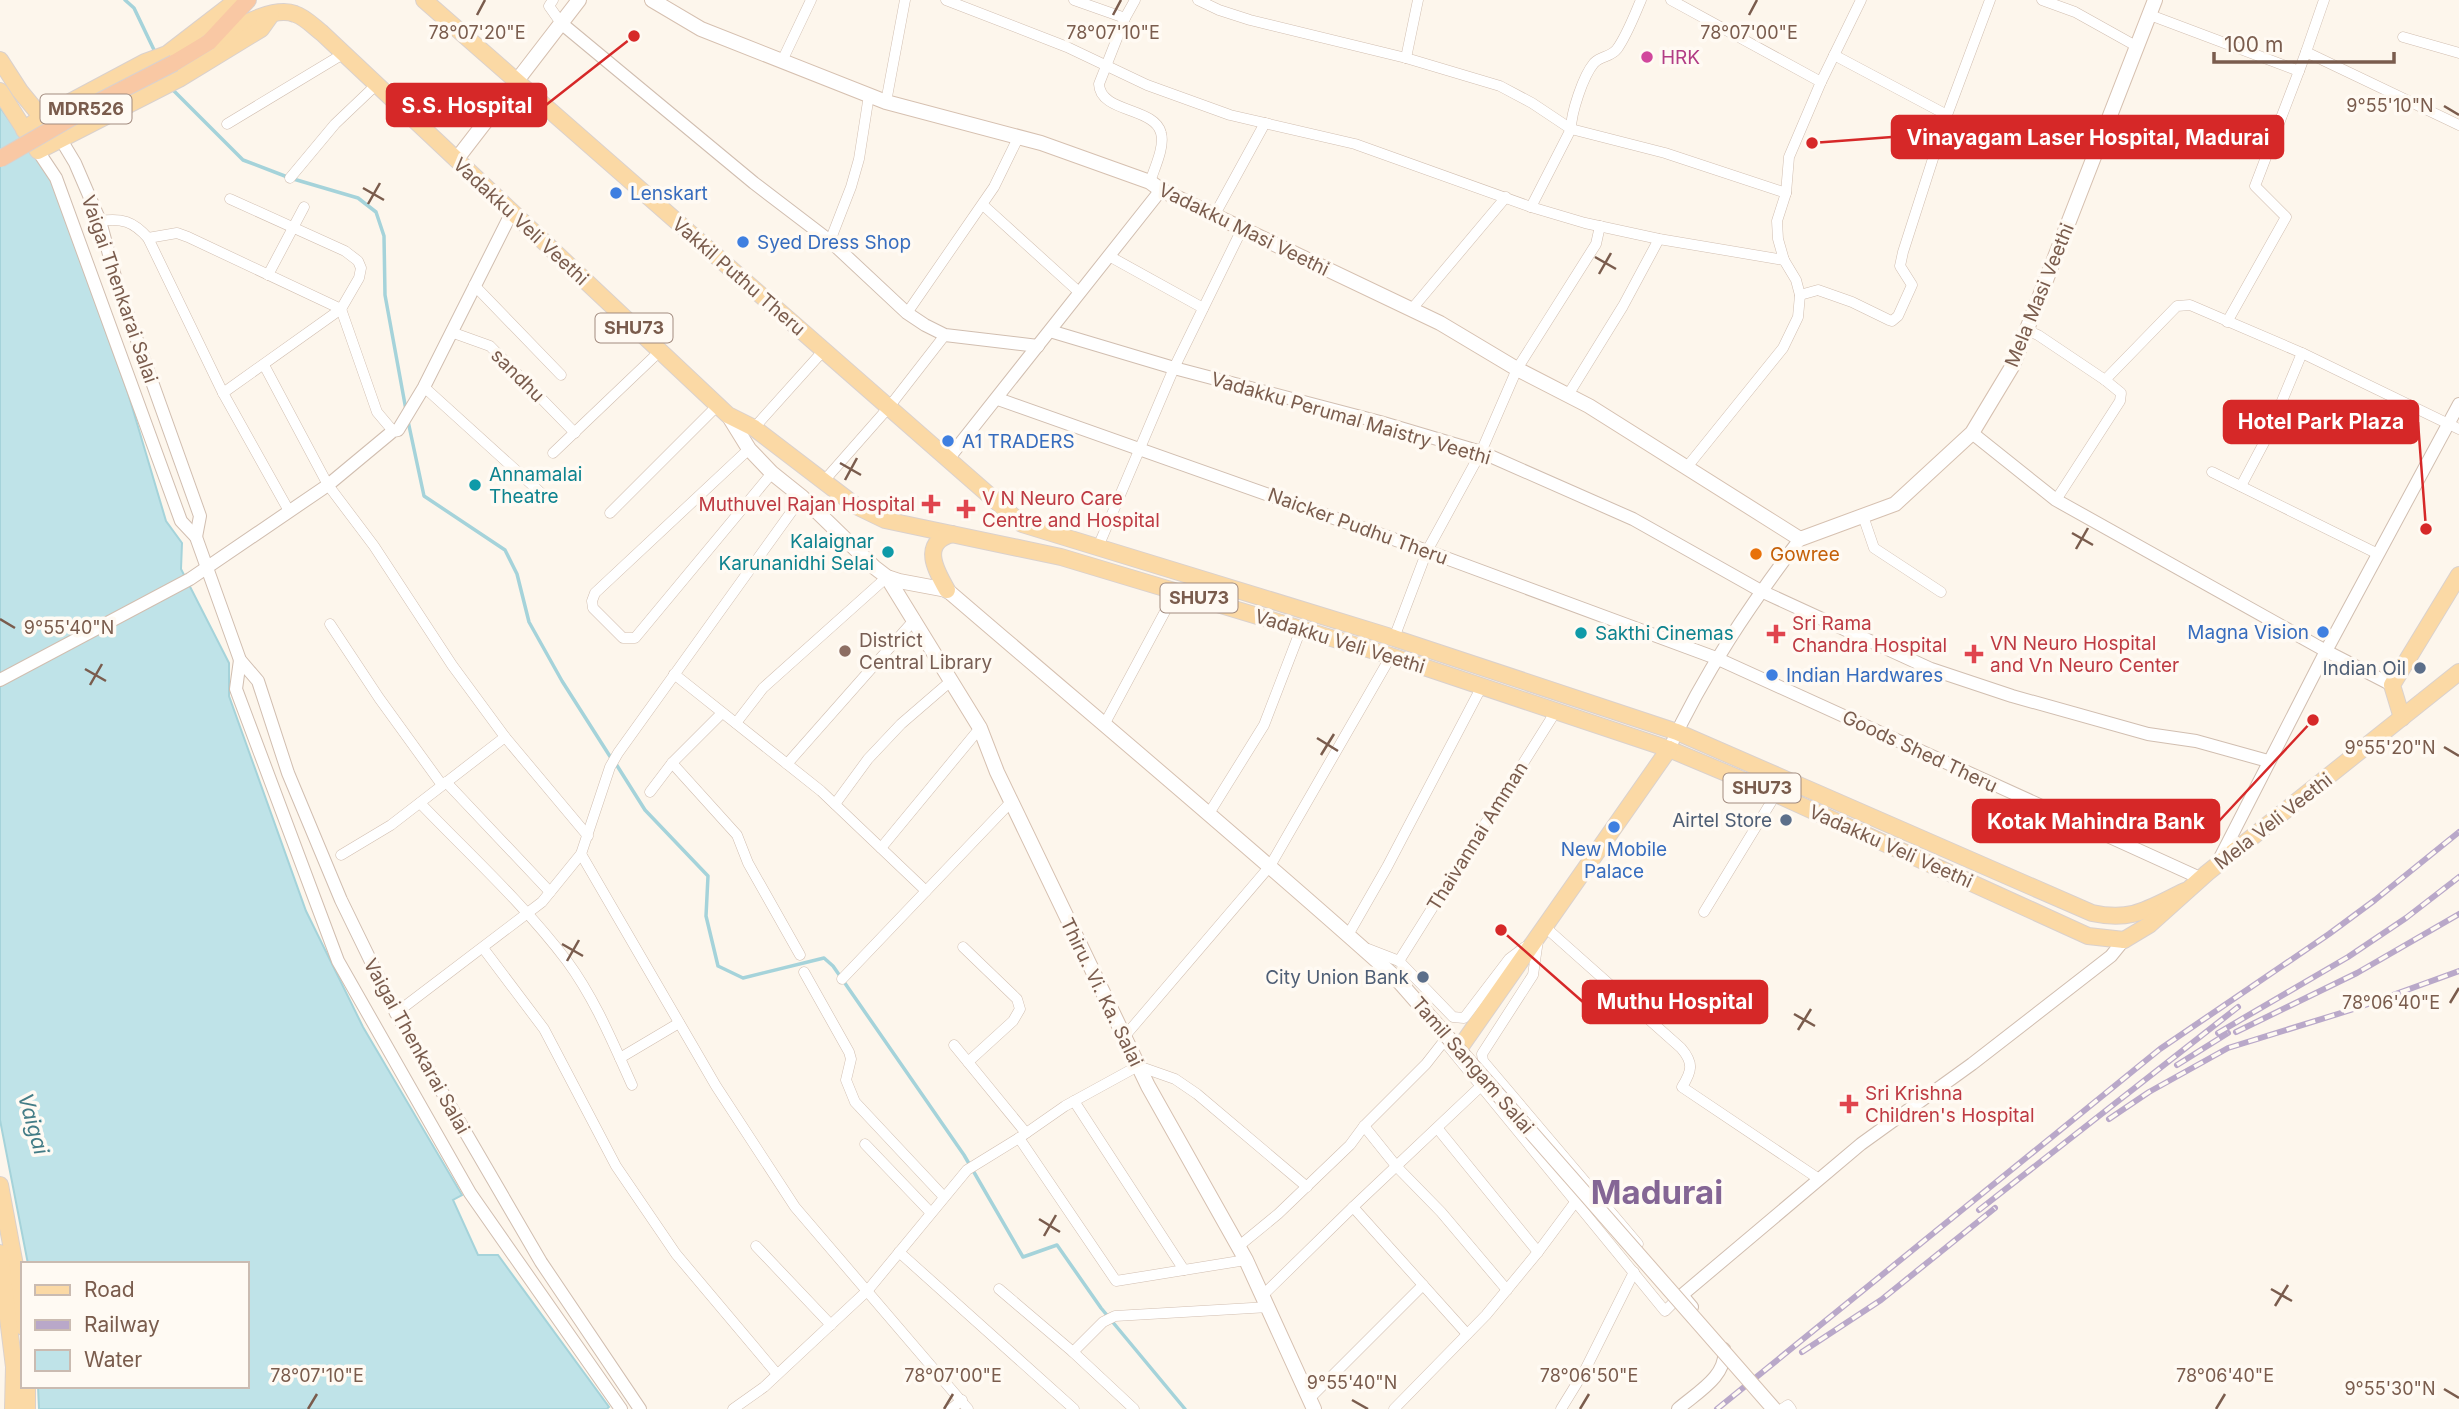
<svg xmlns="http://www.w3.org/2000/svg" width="2459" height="1409" font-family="Inter,sans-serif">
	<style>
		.water { fill: #bfe3e8; stroke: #a5d3da; stroke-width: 2 }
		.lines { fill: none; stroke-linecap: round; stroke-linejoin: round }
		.stream { stroke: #a5d3da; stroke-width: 3.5 }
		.minor-casing { stroke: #d1beb0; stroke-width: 11 }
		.tertiary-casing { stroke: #d1beb0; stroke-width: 14 }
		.secondary-casing { stroke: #d6c0b0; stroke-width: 16 }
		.primary-casing { stroke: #dad1cd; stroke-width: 18 }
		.trunk-casing { stroke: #dad1cd; stroke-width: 18 }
		.minor { stroke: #fff; stroke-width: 10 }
		.tertiary { stroke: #fff; stroke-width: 12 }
		.secondary { stroke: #fff; stroke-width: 14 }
		.primary { stroke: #fbd9a5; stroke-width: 16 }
		.trunk { stroke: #f9c8a4; stroke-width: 16 }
		.rail-casing { stroke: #b9a8c9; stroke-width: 6 }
		.rail { stroke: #fffaf3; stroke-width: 3.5; stroke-dasharray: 10; stroke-linecap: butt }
		.secondary-bridge-casing { stroke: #d6c0b0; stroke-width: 16; stroke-linecap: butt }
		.trunk-bridge-casing { stroke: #dad1cd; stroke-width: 18; stroke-linecap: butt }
		.secondary-bridge { stroke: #fff; stroke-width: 14 }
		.trunk-bridge { stroke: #f9c8a4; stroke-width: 16 }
		.ticks { fill: none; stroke: #7a5c4d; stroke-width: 2.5 }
		.hotel-dot { fill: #d1479c; stroke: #fffaf3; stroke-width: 2.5 }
		.shop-dot { fill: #3f7fe0; stroke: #fffaf3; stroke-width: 2.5 }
		.culture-dot { fill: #0f9aa8; stroke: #fffaf3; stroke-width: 2.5 }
		.health-dot { fill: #e0444e; stroke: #fffaf3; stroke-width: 2.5 }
		.food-dot { fill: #e8710a; stroke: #fffaf3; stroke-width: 2.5 }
		.education-dot { fill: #8d6e63; stroke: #fffaf3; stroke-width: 2.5 }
		.service-dot { fill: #5c6f8a; stroke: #fffaf3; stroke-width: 2.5 }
		.labels { text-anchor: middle; stroke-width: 7; stroke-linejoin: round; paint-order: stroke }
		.shield { fill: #fffaf3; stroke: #a28b7f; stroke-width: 2 }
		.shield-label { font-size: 18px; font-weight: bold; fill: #7a5c4d }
		.hotel-label { font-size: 19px; fill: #b23c85; stroke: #fffaf3; text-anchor: start }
		.shop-label { font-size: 19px; fill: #366cbe; stroke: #fffaf3; text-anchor: start }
		.street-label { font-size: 19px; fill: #7a5c4d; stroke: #fffaf3 }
		.culture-label { font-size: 19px; fill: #0d838f; stroke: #fffaf3; text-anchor: start }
		.health-label { font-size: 19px; fill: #be3a42; stroke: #fffaf3; text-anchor: start }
		.food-label { font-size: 19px; fill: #c56008; stroke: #fffaf3; text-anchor: start }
		.education-label { font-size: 19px; fill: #785e54; stroke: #fffaf3; text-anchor: start }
		.service-label { font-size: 19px; fill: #4e5e75; stroke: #fffaf3; text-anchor: end }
		.water-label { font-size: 21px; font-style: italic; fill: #437c86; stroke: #fffaf3 }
		.town-label { font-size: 33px; font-weight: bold; fill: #846695; stroke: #fffaf3 }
		.ticks-label { font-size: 18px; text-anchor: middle; fill: #7a5c4d; stroke: #fffaf3; stroke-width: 7; stroke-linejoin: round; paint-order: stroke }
		.leader { fill: none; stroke: #d62828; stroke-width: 2.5 }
		.callout-dot { fill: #d62828; stroke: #fffaf3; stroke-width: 2.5 }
		.callout { fill: #d62828; stroke: #d62828; stroke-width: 2.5 }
		.callout-label { font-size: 21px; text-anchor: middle; font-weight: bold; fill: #fff }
	</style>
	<rect width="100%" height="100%" fill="#fdf6ec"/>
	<path class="water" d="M0,107L51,179L128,393L166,521L182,543L181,569L229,663V696L306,911L363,1027L462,1195L453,1200L478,1255H498L609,1407L607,1409H39L38,1386H247V1264H28L0,1120Z"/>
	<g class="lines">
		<g class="stream">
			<path d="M125,0L134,8L155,52"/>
			<path d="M171,88L243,160L290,178L358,198L376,212L384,236L385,295L406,410"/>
			<path d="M408,421L424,496L505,550L517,574L529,622L562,681L611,758"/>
			<path d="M616,764L645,810L708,876L706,916L718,966L743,978L824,958L833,966L964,1155L1023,1257L1057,1245L1101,1308L1185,1409"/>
		</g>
		<g class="minor-casing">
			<g id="minor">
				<path d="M553,0L549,6L561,23"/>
				<path d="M946,0L1067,47L1147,85L1230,115L1355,144L1531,207L1585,223L1659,239L1784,260"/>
				<path d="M1074,0L1125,18"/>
				<path d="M1135,0L1125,18L1099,84C1100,113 1155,107 1161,133C1165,147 1154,169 1150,182"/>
				<path d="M1198,0L1219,10L1250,20L1406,58L1500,86L1532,103L1571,129L1665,153L1786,193"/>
				<path d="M1671,0L1821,82L1789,157L1786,193L1777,221L1778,239L1784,260L1796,280L1800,295L1798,317L1783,348L1687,467"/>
				<path d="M2042,0L2075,12L2136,46"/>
				<path d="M2150,15L2299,71L2306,52L2459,125"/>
				<path d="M2403,37L2459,53"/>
				<path d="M2306,52L2324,0"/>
				<path d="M1834,55L1947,115"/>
				<path d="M1406,58L1418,0"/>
				<path d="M782,61L811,0"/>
				<path d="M1821,82L1861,0"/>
				<path d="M886,102L905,0"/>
				<path d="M227,124L343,54"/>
				<path d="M290,178L335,124L376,85"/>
				<path d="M983,205L1080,293"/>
				<path d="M1531,207L1571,129C1571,113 1583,76 1594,63C1601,56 1611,57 1617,49C1627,35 1634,16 1641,0"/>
				<path d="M1214,216L1265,123"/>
				<path d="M100,221C122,218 133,221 148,238L223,393L289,511"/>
				<path d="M148,238L177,233L188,237L341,309L377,412L393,431"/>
				<path d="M830,241L851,187L859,159L869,95"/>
				<path d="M1109,256L1203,308"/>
				<path d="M268,275L304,207"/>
				<path d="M474,285L561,375"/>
				<path d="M1800,295L1818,290L1852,302L1889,320L1892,321L1898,316L1912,285L1900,266L1903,252L1947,115L1990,0"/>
				<path d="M1411,310L1506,197"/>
				<path d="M907,313L994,187L1018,138"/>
				<path d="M2227,322L2286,217L2255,186L2299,71"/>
				<path d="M2026,330L2038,335L2105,380L2177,306L2190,305L2302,353L2459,429"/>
				<path d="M451,332L490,346L575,433"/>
				<path d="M264,365L328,485L374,546L452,665L505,737L588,836"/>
				<path d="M424,387L541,493"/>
				<path d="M223,393L341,309L359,278L361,268L358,261L345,251L230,199"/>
				<path d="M1568,395L1623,306L1659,239"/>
				<path d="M754,428L824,350"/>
				<path d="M749,449L595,593L592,601L593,608L623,638H635L772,473"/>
				<path d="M553,453L660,351"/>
				<path d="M2212,472L2378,554"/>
				<path d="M823,482L889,407L945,335"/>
				<path d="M2241,486L2267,437L2302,353"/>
				<path d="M2056,500L2120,401L2121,393L2105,380"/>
				<path d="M610,513L717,406"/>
				<path d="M1863,516L1874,548L1941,592"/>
				<path d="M1098,547L1174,368L1242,229"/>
				<path d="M330,624L379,698L442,785"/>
				<path d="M1394,638L1427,551L1481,452L1517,369L1596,244L1600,226"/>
				<path d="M674,674L821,791L926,891"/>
				<path d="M736,723L763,688L887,577"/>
				<path d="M1104,725L1176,591"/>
				<path d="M672,763L737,835L748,863L800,955"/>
				<path d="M787,764L915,619"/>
				<path d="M446,782L550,892"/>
				<path d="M650,792L672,763L722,713"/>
				<path d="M420,803C469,854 524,904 567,961C595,999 613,1043 632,1085"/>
				<path d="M835,804L868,759L901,724L952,680"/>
				<path d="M1208,815L1264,725L1301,629"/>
				<path d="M881,848L980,728"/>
				<path d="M581,854L716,1086L795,1207L968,1409"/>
				<path d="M341,855L391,825L505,737"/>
				<path d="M1704,912L1776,794"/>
				<path d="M1545,927L1681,1048C1694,1063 1692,1071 1682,1087L1819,1179"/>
				<path d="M1348,935L1387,867L1482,686"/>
				<path d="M1538,940L1533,975L1482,1054L1483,1061L1638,1244"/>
				<path d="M963,947L1017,999L1020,1009L1013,1021L968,1062"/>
				<path d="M483,948L544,1029L616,1166L676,1254L777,1374"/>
				<path d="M1368,949L1399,961L1453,1017L1464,1018L1509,959L1525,947"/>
				<path d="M1399,961L1556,711"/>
				<path d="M804,972L849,1052L851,1059L846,1080L855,1102L944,1197"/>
				<path d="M842,979L1011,802"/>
				<path d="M396,1013L542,902L581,854L610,767L618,753L802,497"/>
				<path d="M1124,1037L1270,866L1391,656"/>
				<path d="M954,1045L1026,1133"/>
				<path d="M620,1058L679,1023"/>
				<path d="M1074,1101L1184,1270"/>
				<path d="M1364,1126L1397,1167L1441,1212L1507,1290"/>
				<path d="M1438,1129L1538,1252"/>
				<path d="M1019,1138L1116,1281L1246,1260"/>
				<path d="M865,1144L931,1213"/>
				<path d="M1353,1207L1467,1334"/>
				<path d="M756,1246L831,1325"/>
				<path d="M1239,1246L1278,1214L1350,1145L1364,1126L1426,1064L1444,1041L1665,1311L1681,1295"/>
				<path d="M899,1252L1074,1409"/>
				<path d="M999,1289L1073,1352L1134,1409"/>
				<path d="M1263,1295L1353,1207L1480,1087"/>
				<path d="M1073,1352L1103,1322L1115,1316L1269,1307"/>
				<path d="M1309,1399L1423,1285"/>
				<path d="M733,1409L764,1387L868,1290L967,1170L1019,1138L1065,1106L1138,1066L1175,1079L1197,1094L1307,1187"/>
				<path d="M951,1409L962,1400"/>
				<path d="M1394,1409L1486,1315L1538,1252L1576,1201"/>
				<path d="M1561,1409L1585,1370L1634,1272"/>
				<path d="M1782,1409L1788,1405L1791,1409"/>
			</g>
		</g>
		<g class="tertiary-casing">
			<g id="tertiary">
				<path d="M561,23L754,183L830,241L907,313L925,325L945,335L1038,346"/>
				<path d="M60,138L75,163L100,221L117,284L200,516L196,537"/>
				<path d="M38,151L56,178L181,521L196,537L240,660L258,681L288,773L341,900L396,1013L541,1262L640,1409"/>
				<path d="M1050,331L1174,368L1380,422L1481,452L1633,519L1761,591L1931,669L2012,696L2148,734L2196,741L2268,761"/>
				<path d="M998,399L1427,551L1716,658L2200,878"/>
				<path d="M1972,433L2056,500L2326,651L2392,685"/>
				<path d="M948,459L1161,190"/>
				<path d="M240,660L236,689L338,961L470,1193L621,1409"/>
				<path d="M0,680L190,579L328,485L393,431L398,430L424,387L512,212"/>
				<path d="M1669,749C1704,673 1750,605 1800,539"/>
				<path d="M2218,862L2326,651L2459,404"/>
				<path d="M1692,1307L1682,1295L1861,1144L1972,1064L2111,956L2124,940"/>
				<path d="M1678,1409C1696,1393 1728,1376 1724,1349"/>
			</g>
		</g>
		<g class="secondary-casing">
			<g id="secondary">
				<path d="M652,0L701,29L886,102L1041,143L1150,182L1161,190L1440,323L1517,369L1589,406L1800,539L1895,504L1972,433L2013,365L2155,0"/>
				<path d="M456,160L579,0"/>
				<path d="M728,415L749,449L772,473L802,497L874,567L887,577L899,581L947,590C1097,719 1248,845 1395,977"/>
				<path d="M887,577L980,728L997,772L1148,1086L1246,1260L1314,1409"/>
			</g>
		</g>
		<g class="primary-casing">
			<g id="primary">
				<path d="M424,0L1022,524L1394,638L1677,732L2092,913C2133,922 2149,908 2185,891"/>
				<path d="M213,40C233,30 272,5 295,14C305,17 314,27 322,33L728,415L754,428L856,506L885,520L1061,557L1391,656L1669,749L1776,794L2088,936L2124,940"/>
				<path d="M0,60L20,91L48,125"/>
				<path d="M0,91L38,151L179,79L261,29L271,15"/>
				<path d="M24,130L40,118L145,62L167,54L237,0"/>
				<path d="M947,590C936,571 920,543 952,534"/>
				<path d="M2402,718L2392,685L2459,575"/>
				<path d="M2124,940L2149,925L2207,873L2459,672"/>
				<path d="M1459,1049L1669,749"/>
				<path d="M0,1185L16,1271L23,1327"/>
				<path d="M0,1253L14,1367L13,1409"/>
				<path d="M27,1409V1386"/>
			</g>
		</g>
		<g class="trunk-casing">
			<path id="trunk" d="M174,63L209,42L248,0"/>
		</g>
		<use href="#minor" class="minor"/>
		<use href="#tertiary" class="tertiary"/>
		<use href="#secondary" class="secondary"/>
		<use href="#primary" class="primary"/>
		<use href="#trunk" class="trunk"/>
		<g class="rail-casing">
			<g id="rail">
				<path d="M2236,1032L2357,973L2459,914"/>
				<path d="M2218,1033L2348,957L2406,918L2459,877"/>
				<path d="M2177,1065L2228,1033"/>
				<path d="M2109,1119L2149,1092L2228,1048L2357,1008L2459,971"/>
				<path d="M1979,1210L2238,1007"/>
				<path d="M1802,1352L1881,1300L1995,1208"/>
				<path d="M1717,1409L2160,1049L2329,934L2375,900L2459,832"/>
			</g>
		</g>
		<use href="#rail" class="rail"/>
		<g class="secondary-bridge-casing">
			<path id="secondary-bridge" d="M1395,977L1774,1409"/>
		</g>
		<g class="trunk-bridge-casing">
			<path id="trunk-bridge" d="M0,159L102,100L174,63"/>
		</g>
		<use href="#secondary-bridge" class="secondary-bridge"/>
		<use href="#trunk-bridge" class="trunk-bridge"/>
	</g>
	<path class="ticks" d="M477,15L485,0M1113,15L1121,0M1749,15L1757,0M2444,106L2459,115M363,188L384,200M368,204L380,183M1595,257L1616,269M1599,274L1611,253M840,463L861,475M845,480L857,458M2072,533L2093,545M2076,549L2088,528M0,619L15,628M85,669L106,681M90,685L102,664M1317,738L1338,751M2444,747L2459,756M1321,755L1334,734M562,944L583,956M567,961L579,940M2450,1003L2459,988M1794,1014L1815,1026M1798,1030L1811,1009M1039,1219L1060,1232M1044,1236L1056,1215M2271,1289L2292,1301M2275,1306L2288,1285M2444,1389L2459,1398M1352,1400L1368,1409M308,1409L317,1394M944,1409L953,1394M1580,1409L1589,1394M2216,1409L2225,1394"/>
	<circle class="hotel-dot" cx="1647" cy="57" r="7"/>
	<g class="shop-dot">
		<circle cx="616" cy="193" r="7"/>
		<circle cx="743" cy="242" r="7"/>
		<circle cx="948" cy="441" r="7"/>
		<circle cx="2323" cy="632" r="7"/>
		<circle cx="1772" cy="675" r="7"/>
		<circle cx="1614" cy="827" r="7"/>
	</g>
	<g class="culture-dot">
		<circle cx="475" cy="485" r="7"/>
		<circle cx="888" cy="552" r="7"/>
		<circle cx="1581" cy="633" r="7"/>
	</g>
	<g class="health-dot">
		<path d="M927.5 493.5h7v7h7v7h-7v7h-7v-7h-7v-7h7z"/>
		<path d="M962.5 498.5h7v7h7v7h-7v7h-7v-7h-7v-7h7z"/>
		<path d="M1772.5 623.5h7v7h7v7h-7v7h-7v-7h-7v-7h7z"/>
		<path d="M1970.5 643.5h7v7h7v7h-7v7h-7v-7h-7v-7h7z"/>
		<path d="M1845.5 1093.5h7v7h7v7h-7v7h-7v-7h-7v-7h7z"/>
	</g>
	<circle class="food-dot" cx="1756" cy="554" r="7"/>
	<circle class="education-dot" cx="845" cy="651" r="7"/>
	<g class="service-dot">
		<circle cx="2420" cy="668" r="7"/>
		<circle cx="1786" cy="820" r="7"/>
		<circle cx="1423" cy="977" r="7"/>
	</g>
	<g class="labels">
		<g class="shield">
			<rect x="40.5" y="94.5" width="91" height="29" rx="5"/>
			<rect x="595.5" y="313.5" width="77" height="29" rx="5"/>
			<rect x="1160.5" y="583.5" width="77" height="29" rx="5"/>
			<rect x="1723.5" y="773.5" width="77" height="29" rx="5"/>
		</g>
		<g class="shield-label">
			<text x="86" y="115">MDR526</text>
			<text x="634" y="334">SHU73</text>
			<text x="1199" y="604">SHU73</text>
			<text x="1762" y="794">SHU73</text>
		</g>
		<g class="hotel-label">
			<text x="1661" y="64">HRK</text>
		</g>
		<g class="shop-label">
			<text x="630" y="200">Lenskart</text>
			<text x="757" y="249">Syed Dress Shop</text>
			<text x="962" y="448">A1 TRADERS</text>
			<text x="2309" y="639" text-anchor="end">Magna Vision</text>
			<text x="1786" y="682">Indian Hardwares</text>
			<text x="1614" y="856" text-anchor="middle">New Mobile<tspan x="1614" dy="22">Palace</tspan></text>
		</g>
		<g class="street-label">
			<text transform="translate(521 221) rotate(43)" y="7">Vadakku Veli Veethi</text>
			<text transform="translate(1244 229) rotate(26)" y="7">Vadakku Masi Veethi</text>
			<text transform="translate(739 276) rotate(41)" y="7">Vakkil Puthu Theru</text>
			<text transform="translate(120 289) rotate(71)" y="7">Vaigai Thenkarai Salai</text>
			<text transform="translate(2039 295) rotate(-68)" y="7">Mela Masi Veethi</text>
			<text transform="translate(518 375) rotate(45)" y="7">sandhu</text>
			<text transform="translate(1351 418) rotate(16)" y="7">Vadakku Perumal Maistry Veethi</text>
			<text transform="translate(1358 526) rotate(20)" y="7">Naicker Pudhu Theru</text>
			<text transform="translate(1340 641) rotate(17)" y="7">Vadakku Veli Veethi</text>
			<text transform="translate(1920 751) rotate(25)" y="7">Goods Shed Theru</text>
			<text transform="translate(2273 821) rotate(-38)" y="7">Mela Veli Veethi</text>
			<text transform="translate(1477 836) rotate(-58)" y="7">Thaivannai Amman</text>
			<text transform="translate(1891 846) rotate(24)" y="7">Vadakku Veli Veethi</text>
			<text transform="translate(1102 992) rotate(64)" y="7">Thiru. Vi. Ka. Salai</text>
			<text transform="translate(417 1046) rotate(61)" y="7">Vaigai Thenkarai Salai</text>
			<text transform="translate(1473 1065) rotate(49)" y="7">Tamil Sangam Salai</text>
		</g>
		<g class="culture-label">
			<text x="489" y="481">Annamalai<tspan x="489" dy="22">Theatre</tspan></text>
			<text x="874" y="548" text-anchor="end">Kalaignar<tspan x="874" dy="22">Karunanidhi Selai</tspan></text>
			<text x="1595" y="640">Sakthi Cinemas</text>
		</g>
		<g class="health-label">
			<text x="982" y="505">V N Neuro Care<tspan x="982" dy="22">Centre and Hospital</tspan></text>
			<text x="915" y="511" text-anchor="end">Muthuvel Rajan Hospital</text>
			<text x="1792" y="630">Sri Rama<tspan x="1792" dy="22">Chandra Hospital</tspan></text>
			<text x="1990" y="650">VN Neuro Hospital<tspan x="1990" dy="22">and Vn Neuro Center</tspan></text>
			<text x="1865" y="1100">Sri Krishna<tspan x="1865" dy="22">Children's Hospital</tspan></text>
		</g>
		<g class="food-label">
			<text x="1770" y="561">Gowree</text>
		</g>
		<g class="education-label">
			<text x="859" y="647">District<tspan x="859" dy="22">Central Library</tspan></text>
		</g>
		<g class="service-label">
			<text x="2406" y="675">Indian Oil</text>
			<text x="1772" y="827">Airtel Store</text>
			<text x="1409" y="984">City Union Bank</text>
		</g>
		<g class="water-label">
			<text transform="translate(33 1124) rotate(74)" y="7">Vaigai</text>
		</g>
		<g class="town-label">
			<text x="1657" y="1204">Madurai</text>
		</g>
	</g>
	<g class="ticks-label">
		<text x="477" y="39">78°07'20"E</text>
		<text x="1113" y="39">78°07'10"E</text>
		<text x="1749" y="39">78°07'00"E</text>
		<text x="2390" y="112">9°55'10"N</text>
		<text x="69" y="634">9°55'40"N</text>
		<text x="2390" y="754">9°55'20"N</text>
		<text x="2391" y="1009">78°06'40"E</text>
		<text x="317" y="1382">78°07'10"E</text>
		<text x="953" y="1382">78°07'00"E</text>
		<text x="1589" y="1382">78°06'50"E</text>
		<text x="2225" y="1382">78°06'40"E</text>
		<text x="1352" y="1389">9°55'40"N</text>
		<text x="2390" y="1395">9°55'30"N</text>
	</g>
	<path class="leader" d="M634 36L546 105M1812 143L1892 137M2426 529L2418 422M2313 720L2219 821M1501 930L1583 1002"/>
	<g class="callout-dot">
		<circle cx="634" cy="36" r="7"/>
		<circle cx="1812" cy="143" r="7"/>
		<circle cx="2426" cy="529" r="7"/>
		<circle cx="2313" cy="720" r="7"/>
		<circle cx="1501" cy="930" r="7"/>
	</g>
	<g class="callout">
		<rect x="387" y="84" width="159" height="42" rx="7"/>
		<rect x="1892" y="116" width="391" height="42" rx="7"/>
		<rect x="2224" y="401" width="194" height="42" rx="7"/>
		<rect x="1973" y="800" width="246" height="42" rx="7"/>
		<rect x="1583" y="981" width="184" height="42" rx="7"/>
	</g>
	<g class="callout-label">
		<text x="467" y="113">S.S. Hospital</text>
		<text x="2088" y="145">Vinayagam Laser Hospital, Madurai</text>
		<text x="2321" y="429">Hotel Park Plaza</text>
		<text x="2096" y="829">Kotak Mahindra Bank</text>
		<text x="1675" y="1009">Muthu Hospital</text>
	</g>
	<rect x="21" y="1262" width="228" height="126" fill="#fffaf3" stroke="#cabbb1" stroke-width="2"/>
	<rect x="35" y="1285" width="35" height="10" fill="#fbd9a5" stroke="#cabbb1" stroke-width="2"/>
	<text x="84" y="1297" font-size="21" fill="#7a5c4d">Road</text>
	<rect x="35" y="1320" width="35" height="10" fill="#b9a8c9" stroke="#cabbb1" stroke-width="2"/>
	<text x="84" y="1332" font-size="21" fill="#7a5c4d">Railway</text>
	<rect x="35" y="1350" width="35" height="21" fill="#bfe3e8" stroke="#cabbb1" stroke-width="2"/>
	<text x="84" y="1367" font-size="21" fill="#7a5c4d">Water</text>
	<path d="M2214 52v10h180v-10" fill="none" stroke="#7a5c4d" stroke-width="3.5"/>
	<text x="2224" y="52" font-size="21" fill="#7a5c4d" stroke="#fffaf3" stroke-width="5" paint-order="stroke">100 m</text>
</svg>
